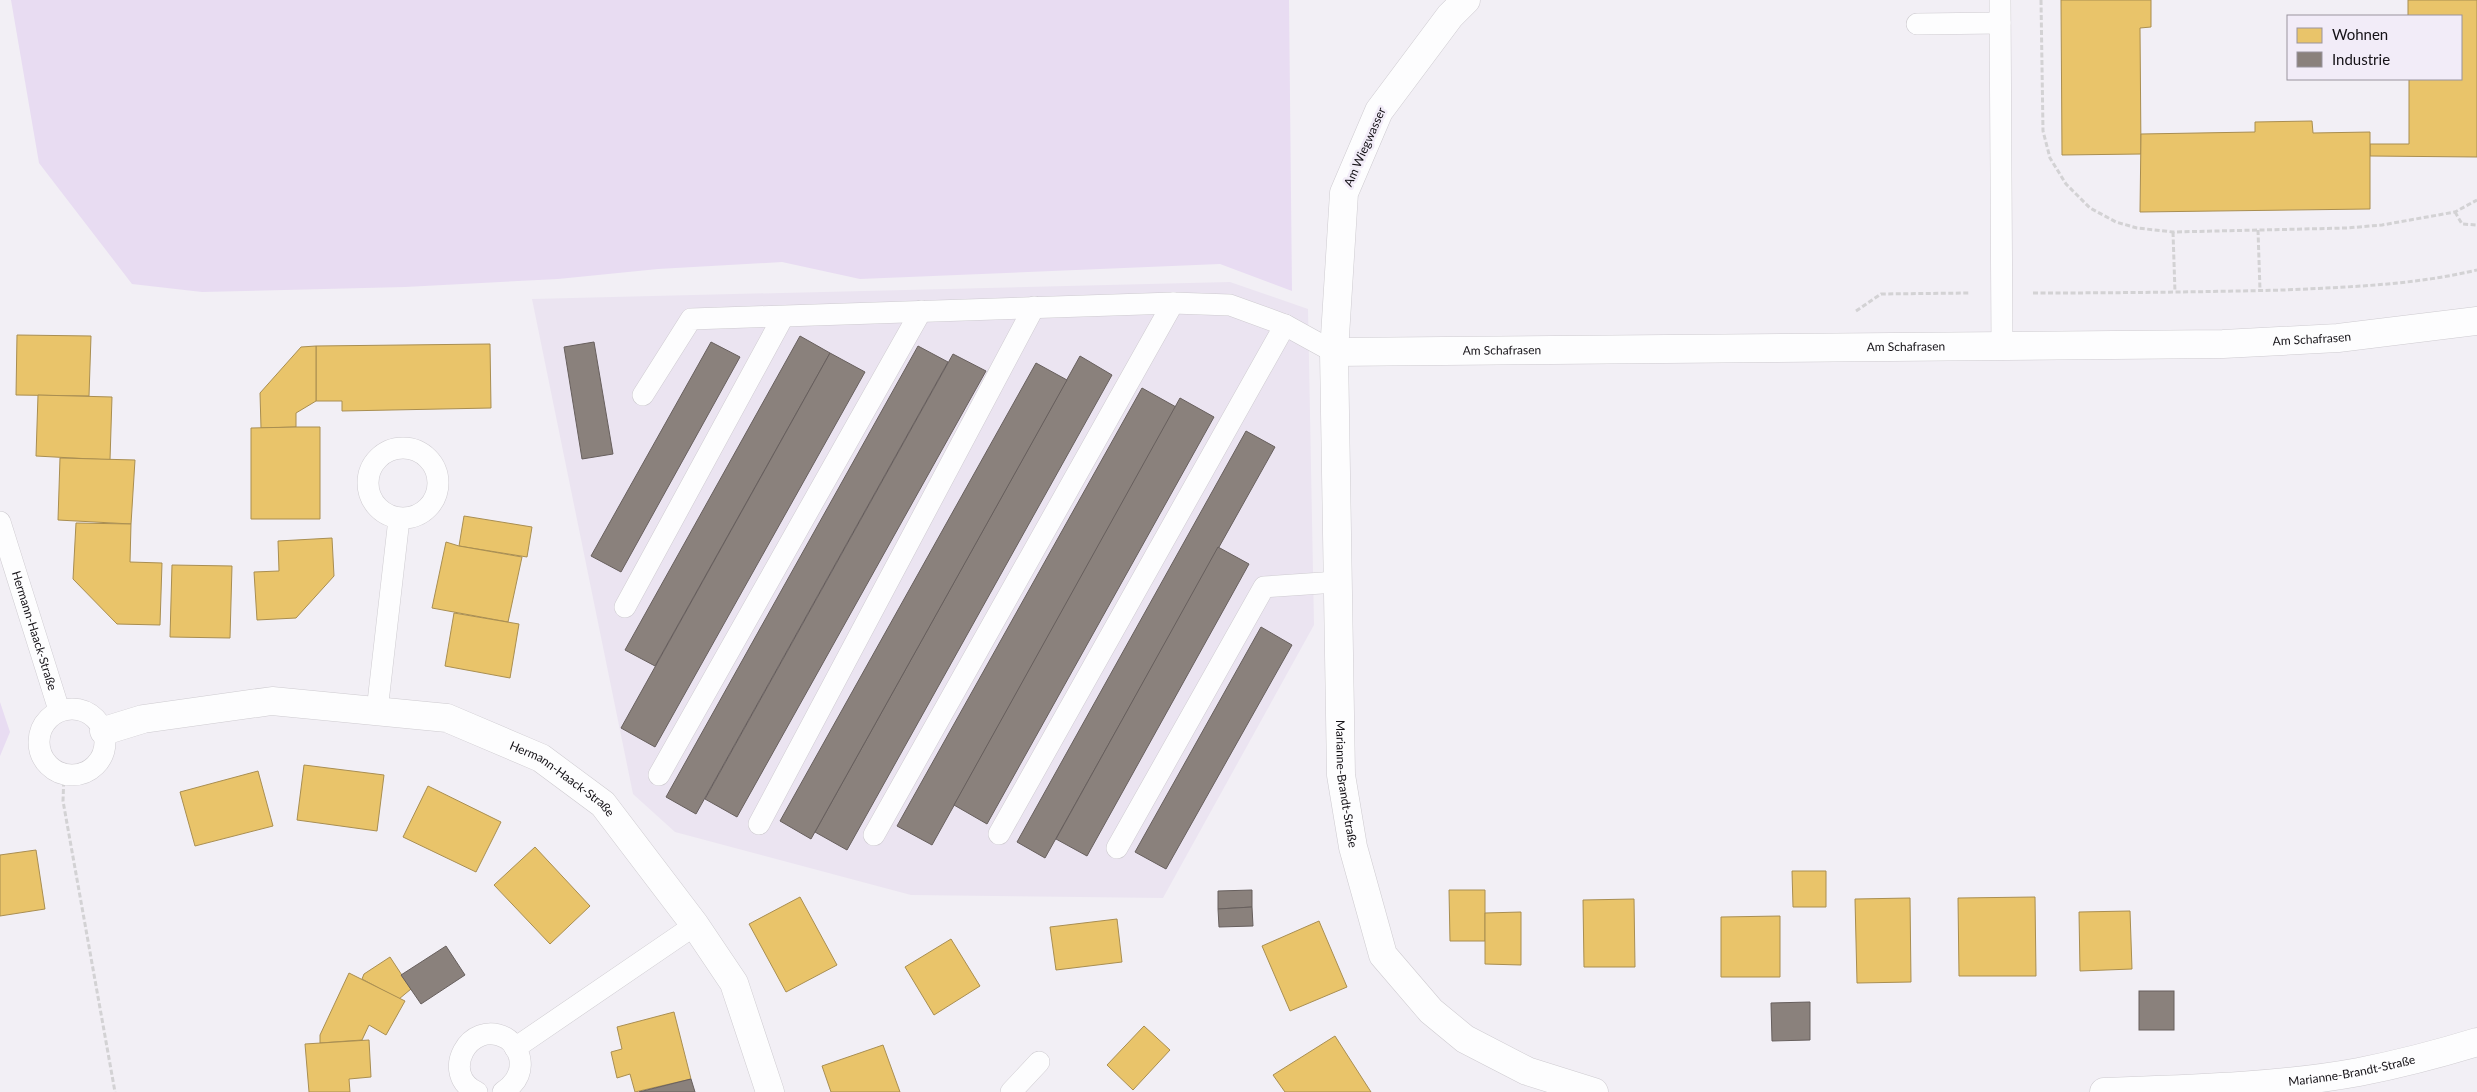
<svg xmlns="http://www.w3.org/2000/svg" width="2477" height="1092" font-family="Lato,sans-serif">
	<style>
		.built { fill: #ebe4f1 }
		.green { fill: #e8dcf2 }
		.homes { fill: #e9c46a; stroke: #a98e51 }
		.industry { fill: #8a817c; stroke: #675f5d }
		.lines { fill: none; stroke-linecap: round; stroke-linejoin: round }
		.lane-casing { stroke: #cecbd0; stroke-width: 22 }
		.street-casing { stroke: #cecbd0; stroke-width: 29 }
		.path { stroke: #d3d2d4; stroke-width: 3; stroke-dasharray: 5 2.5; stroke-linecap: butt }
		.lane { stroke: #fdfdfe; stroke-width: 21 }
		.street { stroke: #fdfdfe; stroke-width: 28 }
		.labels { text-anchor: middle; stroke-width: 5; stroke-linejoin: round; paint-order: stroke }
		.street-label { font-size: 12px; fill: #141116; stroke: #f2ecf8 }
	</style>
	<rect width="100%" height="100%" fill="#f2eff5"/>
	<path class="built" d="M1230,282L1308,309L1314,625L1163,898L911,895L675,832L633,794L532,299Z"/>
	<g class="green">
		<path d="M11,0H1289L1292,291L1220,264L860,279L782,262L658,269L558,279L405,287L202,292L132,284L39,163Z"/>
		<path d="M0,702L10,732L0,756Z"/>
	</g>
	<g class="homes">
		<path d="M2061,0H2151V27L2140,28L2141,154L2062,155Z"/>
		<path d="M2408,0H2477V157L2370,156V144H2409V79H2461V16H2408Z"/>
		<path d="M2312,121L2313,133L2370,132V209L2140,212L2141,134L2255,132V122Z"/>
		<path d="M17,335L91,336L89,396L16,395Z"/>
		<path d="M490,344L491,408L342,411V401H316V346Z"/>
		<path d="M316,346V401L296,413V427L261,428L260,393L301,347Z"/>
		<path d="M38,395L112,397L110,460L36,456Z"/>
		<path d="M296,427H320V519H251V428Z"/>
		<path d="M60,458L135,460L131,524L58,520Z"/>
		<path d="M464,516L532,527L527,557L459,546Z"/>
		<path d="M76,523L131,524L130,562L162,563L160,625L117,624L73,579Z"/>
		<path d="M332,538L334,576L296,618L257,620L254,572L279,571L278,541Z"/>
		<path d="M446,542L459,546L522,557L508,622L432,608Z"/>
		<path d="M172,565L232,566L230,638L170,637Z"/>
		<path d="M454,613L519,624L510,678L445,666Z"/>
		<path d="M304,765L384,775L377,831L297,820Z"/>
		<path d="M258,771L273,826L195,846L180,792Z"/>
		<path d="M428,786L501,822L476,872L403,837Z"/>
		<path d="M535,847L590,906L550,944L494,885Z"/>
		<path d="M36,850L45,909L0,916V855Z"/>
		<path d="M1792,871H1826V907H1793Z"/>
		<path d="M1449,890H1485V941H1450Z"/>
		<path d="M800,897L837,965L786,992L749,924Z"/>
		<path d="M2035,897L2036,976H1959L1958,898Z"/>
		<path d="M1910,898L1911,982L1857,983L1855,899Z"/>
		<path d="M1634,899L1635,967H1584L1583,900Z"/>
		<path d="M2130,911L2132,969L2080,971L2079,912Z"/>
		<path d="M1521,912V965L1485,964V913Z"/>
		<path d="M1780,916V977H1721V917Z"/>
		<path d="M1117,919L1122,962L1056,970L1050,927Z"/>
		<path d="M1319,921L1347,987L1290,1011L1262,946Z"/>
		<path d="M951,939L980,986L934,1015L905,967Z"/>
		<path d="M390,957L411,989L399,999L362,979L364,974Z"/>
		<path d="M349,973L405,1001L386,1035L369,1025L362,1040L320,1043V1035Z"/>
		<path d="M674,1012L691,1079L635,1092L630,1074L617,1078L611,1052L622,1049L617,1027Z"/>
		<path d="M1144,1026L1170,1050L1133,1090L1107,1065Z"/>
		<path d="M1335,1036L1371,1092H1285L1273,1075Z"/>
		<path d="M369,1040L371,1077L349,1079L350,1092H309L305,1044Z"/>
		<path d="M883,1045L900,1092H831L822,1066Z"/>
	</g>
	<g class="industry">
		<path d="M800,336L830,353L655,666L625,650Z"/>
		<path d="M594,342L613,454L582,459L564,347Z"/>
		<path d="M711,342L740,357L621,572L591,556Z"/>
		<path d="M918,346L948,362L696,814L666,797Z"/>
		<path d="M830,353L865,372L655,747L621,728Z"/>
		<path d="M953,354L986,371L737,817L705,799Z"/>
		<path d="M1080,356L1112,375L847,850L815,832Z"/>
		<path d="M1036,363L1067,380L811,839L780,821Z"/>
		<path d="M1142,388L1176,407L932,845L897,826Z"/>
		<path d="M1180,398L1214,417L987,824L954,805Z"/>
		<path d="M1246,431L1275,447L1045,858L1017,842Z"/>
		<path d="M1218,547L1249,564L1087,856L1056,839Z"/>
		<path d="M1261,627L1292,645L1166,869L1135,852Z"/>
		<path d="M1252,890V907L1218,909V891Z"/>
		<path d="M1252,907L1253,926L1219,927L1218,909Z"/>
		<path d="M446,946L465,975L421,1004L401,975Z"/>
		<rect x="2139" y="991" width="35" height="39"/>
		<path d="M1810,1002V1040L1772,1041L1771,1003Z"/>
		<path d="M691,1079L695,1092H639Z"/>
	</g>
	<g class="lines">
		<g class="lane-casing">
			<g id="lane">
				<path d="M2000,0L2002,347"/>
				<path d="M1917,24L2000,23"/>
				<path d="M643,395L691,319L1173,303L1230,305L1285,325L1334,352"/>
				<circle cx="403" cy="483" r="35"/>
				<path id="s1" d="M0,522L59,710"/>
				<path d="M625,607L783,317"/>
				<circle cx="72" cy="742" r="33"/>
				<path d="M377,711L399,519"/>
				<path d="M659,775L921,311"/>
				<path d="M759,824L1034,307"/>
				<path d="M999,834L1285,325"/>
				<path d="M874,835L1173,303"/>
				<path d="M1117,848L1264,587L1337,582"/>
				<path d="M515,1048L695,925"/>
				<path d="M477,1092C439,1075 469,1018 506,1038C513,1042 519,1052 520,1060C522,1074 515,1084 503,1092"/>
				<path d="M1011,1092L1039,1062"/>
			</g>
		</g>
		<g class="street-casing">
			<g id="street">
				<path id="s2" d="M1466,0L1450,16L1379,111L1344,193L1334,352L1341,775L1353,847L1383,955L1431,1011L1465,1039L1527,1071L1594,1092"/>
				<path id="s3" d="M1334,352L2223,344L2338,338L2477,321"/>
				<path id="s4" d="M104,731L143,719L272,701L447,718L541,758L603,804L695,925L734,983L770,1092"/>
				<path id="s5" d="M2104,1092C2188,1089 2277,1087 2359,1072C2399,1064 2438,1054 2477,1042"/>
			</g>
		</g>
		<g class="path">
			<path d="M2041,0L2043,131L2050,158L2066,184L2090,208L2116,222L2137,228L2173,232L2347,228L2382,225L2455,212L2477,200"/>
			<path d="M2455,212L2462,224L2477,225"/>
			<path d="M2258,230L2260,290"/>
			<path d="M2173,232L2175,292"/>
			<path d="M2033,293C2117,293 2201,292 2284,290C2349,287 2414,285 2477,270"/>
			<path d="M1856,311L1881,294L1970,293"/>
			<path d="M64,774L63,801L115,1092"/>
		</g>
		<use href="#lane" class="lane"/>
		<use href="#street" class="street"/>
	</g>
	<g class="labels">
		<g class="street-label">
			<text transform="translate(1365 147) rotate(-66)" y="4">Am Wiegwasser</text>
			<text dy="4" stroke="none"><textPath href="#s3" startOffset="978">Am Schafrasen</textPath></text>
			<text dy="4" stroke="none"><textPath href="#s3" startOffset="572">Am Schafrasen</textPath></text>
			<text dy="4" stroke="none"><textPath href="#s3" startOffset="168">Am Schafrasen</textPath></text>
			<text dy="4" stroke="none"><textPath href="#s1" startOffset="114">Hermann-Haack-Straße</textPath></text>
			<text dy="4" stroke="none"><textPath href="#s4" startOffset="478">Hermann-Haack-Straße</textPath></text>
			<text dy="4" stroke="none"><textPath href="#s2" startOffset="822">Marianne-Brandt-Straße</textPath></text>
			<text dy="4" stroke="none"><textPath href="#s5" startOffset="249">Marianne-Brandt-Straße</textPath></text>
		</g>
	</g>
	<rect x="2287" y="15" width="175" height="65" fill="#f2ecf8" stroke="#99949e"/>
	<rect x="2297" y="28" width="25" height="15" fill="#e9c46a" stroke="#99949e"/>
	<text x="2332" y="40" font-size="15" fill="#141116">Wohnen</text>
	<rect x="2297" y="52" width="25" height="15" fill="#8a817c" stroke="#99949e"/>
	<text x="2332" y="65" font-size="15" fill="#141116">Industrie</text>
</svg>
